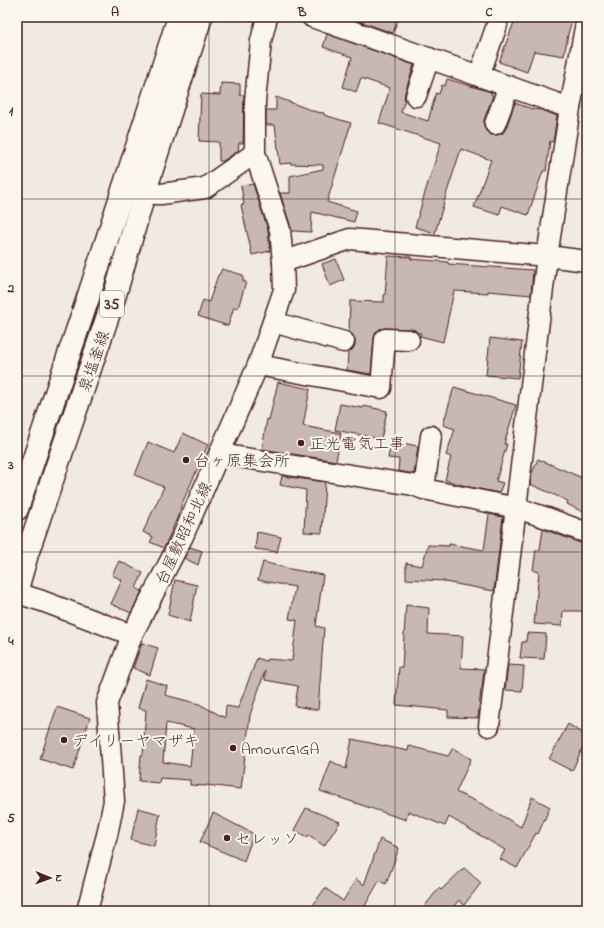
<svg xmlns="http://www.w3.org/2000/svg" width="604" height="928" font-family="'Indie Flower','Klee One',sans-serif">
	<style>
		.building { fill: #c8b8b3; stroke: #4a1f2b; fill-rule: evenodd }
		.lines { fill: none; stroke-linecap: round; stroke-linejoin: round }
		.street-casing { stroke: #4a1f2b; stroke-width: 23 }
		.primary-casing { stroke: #4a1f2b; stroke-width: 25 }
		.street { stroke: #fbf7ec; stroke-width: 20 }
		.primary { stroke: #fbf7ec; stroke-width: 22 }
		.grid { fill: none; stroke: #4a1f2b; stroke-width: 1; stroke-opacity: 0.55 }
		.poi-dot { fill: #4a1f2b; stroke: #fbf7ec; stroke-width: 1.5 }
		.labels { text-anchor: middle; stroke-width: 4; stroke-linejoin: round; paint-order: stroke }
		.shield { fill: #fbf7ec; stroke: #7f6065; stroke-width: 1 }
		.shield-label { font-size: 15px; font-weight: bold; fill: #4a1f2b }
		.street-label { font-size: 16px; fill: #4a1f2b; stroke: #fbf7ec }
		.poi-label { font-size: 16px; fill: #4a1f2b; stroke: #fbf7ec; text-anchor: start }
		.neatline { fill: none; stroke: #4a1f2b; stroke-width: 1.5 }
		.grid-label { font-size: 13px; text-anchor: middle; font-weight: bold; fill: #4a1f2b }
	</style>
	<rect width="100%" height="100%" fill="#f0eae0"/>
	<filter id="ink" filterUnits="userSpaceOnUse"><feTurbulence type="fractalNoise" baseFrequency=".025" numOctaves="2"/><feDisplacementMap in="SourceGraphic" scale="8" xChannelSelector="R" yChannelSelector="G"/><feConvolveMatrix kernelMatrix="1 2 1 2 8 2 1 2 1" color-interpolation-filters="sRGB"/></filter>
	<g filter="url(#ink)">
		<g class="building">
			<path d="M347,17H399L393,33Z"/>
			<path d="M516,17H573L568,34L564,56L534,51L527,72L499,62Z"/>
			<path d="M327,34L414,65L405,92L404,99H405L401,112L428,121L436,93L439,94L442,85L445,86L447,79L491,92V94L493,95L484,120V126L486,131L491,135H497L503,133L506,128L515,103L532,109L542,110L557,116L553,142L550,141L546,171H543L528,215L502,206L499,215L474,207L491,160L461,149L447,192L435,233L415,227L427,186L441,143L379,123L390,88L361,78L356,92L343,87L352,57L323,47Z"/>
			<path d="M221,83L240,84V95H244L243,143H239L238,151L223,161H219V142L199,141L201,94L220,95Z"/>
			<path d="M276,97L316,112L324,113V115L351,123L327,202L357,211L354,222L312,212L311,232L292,231L280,193H290V176L323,169V165L291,164V163L280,164L275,125H266V110H276Z"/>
			<path d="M253,184L268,230L270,251L252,255L241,205L244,204L241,186Z"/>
			<path d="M388,256L411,257V259L448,262V264L533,270L531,295L488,291V293L454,291L443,342L420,336L421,333H418L415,330L410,329L385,328L380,329L376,332L374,338L371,374L347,370L348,352L352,350L355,345V339L352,334L349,332L350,301L384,302V295H385Z"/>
			<path d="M336,259L344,280L330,286L322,264Z"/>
			<path d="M222,269L243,275V281L246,282L238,308L234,307L228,326L198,316L203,300L209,302L218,275H219Z"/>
			<path d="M490,338L522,342L518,378L486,375Z"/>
			<path d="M278,382L310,389L303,426L341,433L336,461L262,449L267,419L269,420Z"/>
			<path d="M454,387L516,405L504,444H507L496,481L503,483L499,493L469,487L445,480L451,457L446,455L455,429L443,425Z"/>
			<path d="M340,404L363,408L364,406L387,411L381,439L335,430Z"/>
			<path d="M183,433L208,445L180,508L181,509L168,539L164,548L150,542L153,537L143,532L164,487L135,475L148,442L174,453Z"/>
			<path d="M391,441L418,446L414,474L398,471L399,459L388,458Z"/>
			<path d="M538,459L587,480V514L567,504L568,501L530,484L532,473Z"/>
			<path d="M282,476L325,482L322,533L304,532L306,490L280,485Z"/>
			<path d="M489,514L503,517L494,591L445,582V581L406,579V563L422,566L428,545L449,546V544L484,550Z"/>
			<path d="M543,529L583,544H587V611H563L562,626L534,624L539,572L533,570L536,550H540Z"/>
			<path d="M257,532L281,537L277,552L255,549Z"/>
			<path d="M190,547L202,551L198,565L184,558Z"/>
			<path d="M119,561L143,573L136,588L142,591L131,613L111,604L122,580L112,575Z"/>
			<path d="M263,562L290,569L323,575L316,626L324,628L318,710L295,706L298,686L265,680V671L250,715L241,789L206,785V786L190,785V780L160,778L159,783L139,781L141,755H143L146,710L138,708L146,679L167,686L165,695L199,704L225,718L226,706L238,708L257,658L266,661L267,659L292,661L297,620L289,619L295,587L258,580ZM166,723L194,729L190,766L163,762Z"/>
			<path d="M175,580L197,585L190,622L168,615Z"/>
			<path d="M406,605L429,608L428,634L463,636L461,668L484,669L482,689H481L478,718L448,717V710L396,705L399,667H402Z"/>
			<path d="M527,633L546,634L544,659L520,658L522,642H526Z"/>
			<path d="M142,643L158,648L150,675L133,668Z"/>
			<path d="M508,665L524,666L522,691L505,690Z"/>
			<path d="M57,707L90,718L73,770L40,759Z"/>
			<path d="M568,724L587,736V738L572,771L549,759Z"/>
			<path d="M352,739L408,751L409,746L448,756L453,748L471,759L456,792L482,804L521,827L532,797L550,807L538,834L536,833L517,868L500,859L505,850L449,817L445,826L408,811L406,820L320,791L331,761L346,769Z"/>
			<path d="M138,808L160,814L154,846L131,840Z"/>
			<path d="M306,808L340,822L324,846L309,835L307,837L294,830Z"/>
			<path d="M213,813L254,834L244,861L200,842Z"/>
			<path d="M380,839L399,848L386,884L379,881L362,911H309L325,888L343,901L356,879L364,885Z"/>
			<path d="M464,868L481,883L464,905L459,900L450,911H421L439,888L441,890Z"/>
		</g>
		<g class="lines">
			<g class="street-casing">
				<g id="street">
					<path d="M312,17L570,108"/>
					<path d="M479,76L497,25"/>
					<path d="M416,96L429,58"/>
					<path d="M495,124L509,86"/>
					<path d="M144,194H161L205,188L255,153"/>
					<path d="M283,262L350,239L547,256L587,261"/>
					<path d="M273,322L344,342"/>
					<path d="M258,365L381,388L385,339L409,340"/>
					<path d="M220,454L413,485L424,489L517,508L550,519L587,533"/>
					<path d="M424,489L431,436"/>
					<path d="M17,593L42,601L132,635"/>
					<path d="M489,726L547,256L570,108L587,17"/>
					<path d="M87,911L107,835L114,801L107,703L132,635L183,536L258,365L284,290L283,262L280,230L255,153V101L261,41L267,17"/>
				</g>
			</g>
			<g class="primary-casing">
				<g id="primary">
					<path d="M17,509L89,295L179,17"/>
					<path d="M17,589L27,554L114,298L144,194L201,17"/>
				</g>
			</g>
			<use href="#street" class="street"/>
			<use href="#primary" class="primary"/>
		</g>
	</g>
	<path class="grid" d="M209,17V911M395,17V911M17,199H587M17,376H587M17,552H587M17,729H587"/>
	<g class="poi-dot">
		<circle cx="301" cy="443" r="4"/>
		<circle cx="186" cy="460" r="4"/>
		<circle cx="64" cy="740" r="4"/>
		<circle cx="233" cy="748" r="4"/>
		<circle cx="227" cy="838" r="4"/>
	</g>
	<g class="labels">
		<rect class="shield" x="100" y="291" width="24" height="26" rx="3"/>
		<g class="shield-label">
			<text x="112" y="309">35</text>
		</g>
		<g class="street-label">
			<text transform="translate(93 361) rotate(-71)" y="6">泉塩釜線</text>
			<text transform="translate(183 533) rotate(-65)" y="6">台屋敷昭和北線</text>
		</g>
		<g class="poi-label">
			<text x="309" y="449">正光電気工事</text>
			<text x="194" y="466">台ヶ原集会所</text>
			<text x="72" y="746">デイリーヤマザキ</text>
			<text x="241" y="754">AmourGIGA</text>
			<text x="235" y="844">セレッソ</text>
		</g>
	</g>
	<rect width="604" height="928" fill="none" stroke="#fbf7ec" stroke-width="44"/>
	<g transform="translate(50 878) rotate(91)" stroke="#fbf7ec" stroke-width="3" paint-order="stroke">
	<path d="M0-3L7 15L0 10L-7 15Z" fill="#4a1f2b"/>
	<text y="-6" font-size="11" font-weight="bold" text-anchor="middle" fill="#4a1f2b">N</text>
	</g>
	<rect x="22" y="22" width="560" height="884" class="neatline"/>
	<g class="grid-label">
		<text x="115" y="16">A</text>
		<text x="302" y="16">B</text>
		<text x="489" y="16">C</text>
		<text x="11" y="115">1</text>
		<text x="11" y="292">2</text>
		<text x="11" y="469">3</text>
		<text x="11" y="645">4</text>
		<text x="11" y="822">5</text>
	</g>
</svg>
